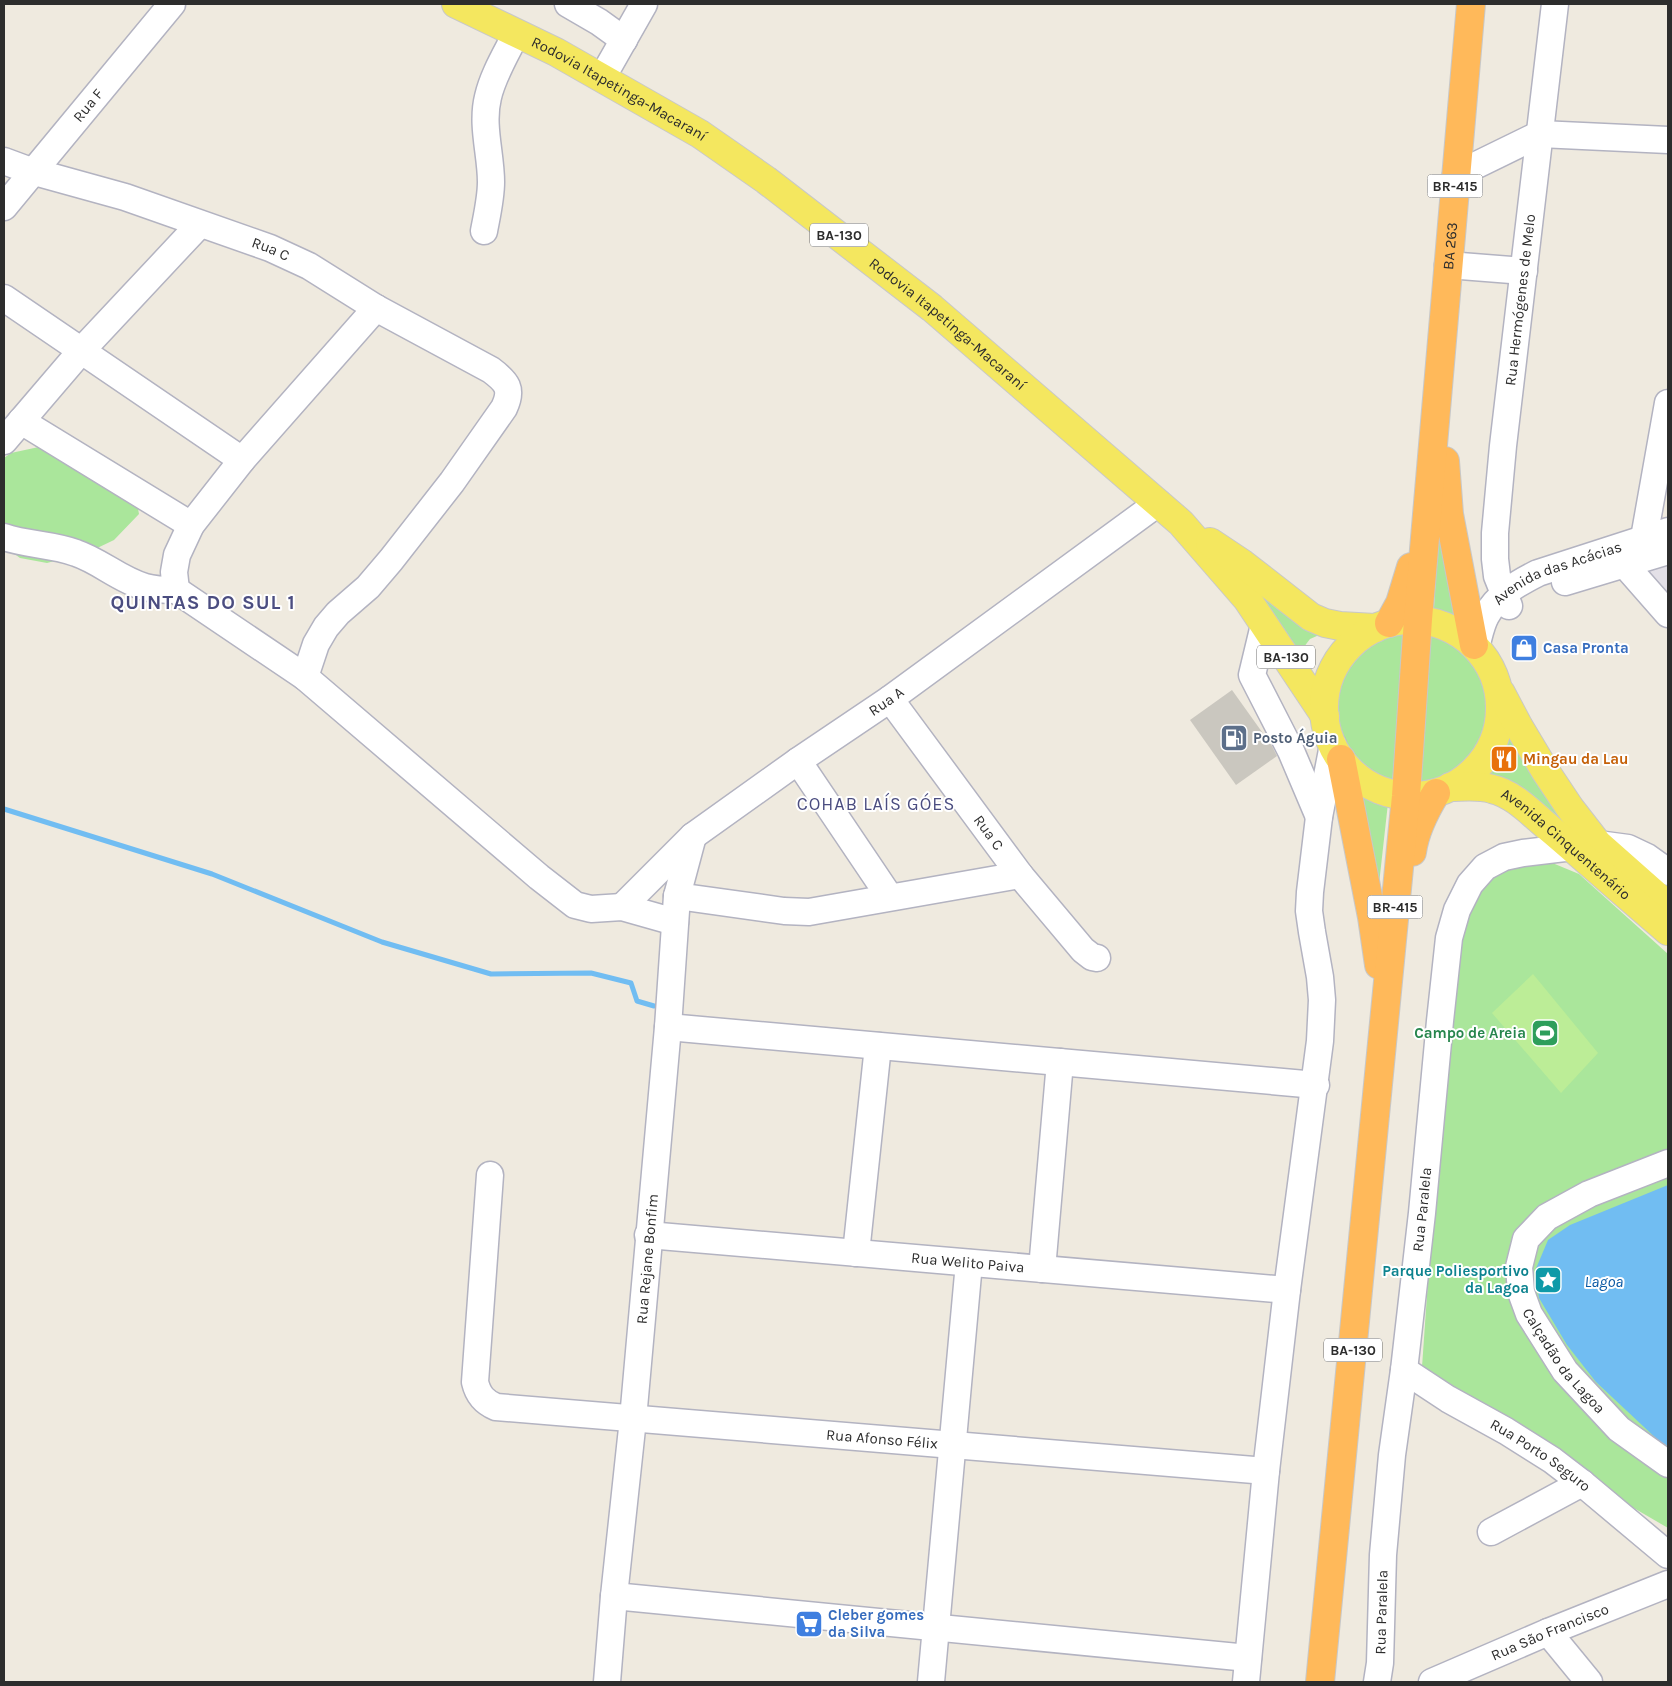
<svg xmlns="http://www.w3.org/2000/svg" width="1672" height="1686" font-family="Karla,sans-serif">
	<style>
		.industrial { fill: #e3e0e7 }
		.green { fill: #aae69b }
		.pitch { fill: #bced97 }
		.water { fill: #71bdf2 }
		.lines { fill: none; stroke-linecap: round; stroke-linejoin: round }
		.stream { stroke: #71bdf2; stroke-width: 5 }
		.building { fill: #cac7bf }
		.minor-casing { stroke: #b3b3c1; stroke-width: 29 }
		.major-casing { stroke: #c8c8c8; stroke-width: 30 }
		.highway-casing { stroke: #c8c8c8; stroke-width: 30 }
		.minor { stroke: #fff; stroke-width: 26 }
		.major { stroke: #f4e75f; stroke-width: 28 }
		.highway { stroke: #ffb95a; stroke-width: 28 }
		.labels { text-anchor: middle; stroke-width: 4; stroke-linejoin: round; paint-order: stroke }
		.shield { fill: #fff; stroke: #6c6c6c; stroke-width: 1 }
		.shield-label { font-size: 14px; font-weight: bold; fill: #2d2d2d }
		.street-label { font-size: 15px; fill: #2d2d2d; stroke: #fff }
		.shop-label { font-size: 15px; font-weight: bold; fill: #366cbe; stroke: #fff; text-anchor: start }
		.service-label { font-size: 15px; font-weight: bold; fill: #4e5e75; stroke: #fff; text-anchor: start }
		.food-label { font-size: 15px; font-weight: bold; fill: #c56008; stroke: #fff; text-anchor: start }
		.leisure-label { font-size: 15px; font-weight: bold; fill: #27864d; stroke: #fff; text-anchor: end }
		.culture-label { font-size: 15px; font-weight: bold; fill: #0d838f; stroke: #fff; text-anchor: end }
		.water-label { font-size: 16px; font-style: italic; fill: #0a59a4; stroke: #fff }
		.quarter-label { font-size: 18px; letter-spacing: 1px; fill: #4b4d80; stroke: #fff }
		.district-label { font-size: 20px; font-weight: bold; letter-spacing: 1px; fill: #4b4d80; stroke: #fff }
	</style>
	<rect width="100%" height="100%" fill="#efeadf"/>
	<path class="industrial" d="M1668,566V619L1631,576Z"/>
	<g class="green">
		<path d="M48,445C73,449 115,453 131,476C136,483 137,505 139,514L114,540L91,551L47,563L20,558L4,546V458L11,453Z"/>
		<path d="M1440,502L1462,624L1434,608Z"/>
		<path d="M1241,567L1326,632L1310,639L1294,660Z"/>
		<path d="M1406,626L1392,785C1366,777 1352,761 1341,737C1338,730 1334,722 1334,715C1333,699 1338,686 1344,671C1350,660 1357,649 1367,641C1378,633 1393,630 1406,626Z"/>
		<path d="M1430,629C1500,643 1509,749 1444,779C1436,783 1427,783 1418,784Z"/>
		<path d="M1505,717L1580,833L1468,782L1487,760L1498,742Z"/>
		<path d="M1357,783L1371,795L1388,803L1378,893Z"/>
		<path d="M1550,862L1579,874L1668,954V1528L1430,1389L1422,1367L1437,1152L1459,960L1466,915L1476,895L1506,865Z"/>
	</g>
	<path class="pitch" d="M1533,974L1598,1053L1561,1093L1492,1013Z"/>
	<path class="water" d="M1668,1185V1446L1659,1441L1596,1382L1567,1345L1539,1298L1535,1271L1548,1240L1570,1225Z"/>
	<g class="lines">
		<path class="stream" d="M4,809L212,874L382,942L491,974L591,973L631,983L637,1001L654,1006"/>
	</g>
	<path class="building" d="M1232,690L1272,746L1277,756L1236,785L1190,720Z"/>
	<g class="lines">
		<g class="minor-casing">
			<g id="minor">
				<path d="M568,4L599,22L624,40"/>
				<path d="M602,78L644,4"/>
				<path id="s1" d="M4,161L31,171L125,197L270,248L309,266L376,308L491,370C507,382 513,389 504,408L452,482L391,560L368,587L338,613L326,627L316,644L305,677"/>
				<path d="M1456,175L1540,134L1668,140"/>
				<path id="s2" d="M4,207L172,4"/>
				<path d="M484,231C487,215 491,198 491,182C491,154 481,125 488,97C493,75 506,54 516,34"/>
				<path d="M1448,265L1524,271"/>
				<path d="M4,298L242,460"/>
				<path d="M21,421L191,525"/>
				<path d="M4,441L81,351L200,224"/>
				<path d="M4,537C27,545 52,544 76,553C100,561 120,580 145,587C155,590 165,590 176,590L305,677L539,877L575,905L591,909L622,907L675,922"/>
				<path d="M1644,538L1668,403"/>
				<path d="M1618,550L1625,565L1668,614"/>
				<path d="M1565,582L1668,551"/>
				<path d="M176,590L174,572L177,555L191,525L242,460L376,308"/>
				<path id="s3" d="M1509,606L1497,576L1495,559V533L1503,446L1555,4"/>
				<path d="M1264,625L1252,675L1291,751L1319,817"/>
				<path id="s4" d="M1476,647C1479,637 1481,625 1486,616C1497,595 1518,583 1538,573L1668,531"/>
				<path id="s5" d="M890,699L1020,875L1083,950L1092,957L1097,958"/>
				<path d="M798,761L889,896"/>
				<path d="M677,896L784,911L809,912L1020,875"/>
				<path id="s6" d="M622,907L693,836L798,761L890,699L1158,503"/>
				<path d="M668,1027L1316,1085"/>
				<path id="s7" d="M1668,1163L1589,1194L1547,1217L1526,1239L1519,1267L1521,1292L1529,1314L1565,1371L1619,1429L1668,1464"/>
				<path id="s8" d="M490,1175L475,1382C478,1395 484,1402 496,1407L1266,1471"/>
				<path id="s9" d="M648,1235L1287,1290"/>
				<path d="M856,1253L878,1046"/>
				<path d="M1042,1269L1060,1062"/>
				<path id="s10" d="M1404,1370L1448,1399L1506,1431L1552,1460L1582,1483L1668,1555"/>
				<path d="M1491,1532L1582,1483"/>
				<path d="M614,1596L1248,1658"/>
				<path d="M1548,1632L1589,1682"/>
				<path id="s11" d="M607,1682L614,1596L633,1419L668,1027L677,896L693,836"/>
				<path d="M931,1682L969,1263"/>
				<path d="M1246,1682L1266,1471L1287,1290L1320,1041L1322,1000L1320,977L1312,932L1309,911L1310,892L1319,817L1333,745"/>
				<path id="s12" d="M1377,1682L1380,1663L1383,1555L1392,1455L1404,1370L1422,1213L1440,1021L1449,938L1457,910L1470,884L1485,867L1504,857L1523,853L1598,844L1628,848L1647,857L1668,872"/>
				<path id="s13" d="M1432,1682L1548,1632L1668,1584"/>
			</g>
		</g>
		<g class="major-casing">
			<g id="major">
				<path id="s14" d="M456,4L556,52L700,134L766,180L932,308L1181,523L1247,599L1325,716"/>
				<path d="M1210,542L1243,564L1311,617L1325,623L1340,626L1375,628"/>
				<circle cx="1412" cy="708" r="88"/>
				<path d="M1501,693L1519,727L1546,772L1570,808L1598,844L1668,906"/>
				<path id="s15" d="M1450,787C1464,787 1479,785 1492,789C1514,794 1532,814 1549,828C1589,862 1628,897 1668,931"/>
			</g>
		</g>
		<g class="highway-casing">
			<g id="highway">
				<path d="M1445,461L1449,514L1474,645"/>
				<path d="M1389,623L1400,603L1411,567"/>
				<path d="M1341,759L1372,917L1379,965"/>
				<path d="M1412,852C1415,830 1425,811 1436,793"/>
				<path id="s16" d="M1320,1682L1406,796L1418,619L1471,4"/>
			</g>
		</g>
		<use href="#minor" class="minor"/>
		<use href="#major" class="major"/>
		<use href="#highway" class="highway"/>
	</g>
	<defs>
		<g id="shop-square" transform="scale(1.4375)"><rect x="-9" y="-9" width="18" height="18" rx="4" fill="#3f7fe0" stroke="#fff"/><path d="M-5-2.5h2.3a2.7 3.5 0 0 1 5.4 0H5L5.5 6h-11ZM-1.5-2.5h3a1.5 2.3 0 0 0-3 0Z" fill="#fff"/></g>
		<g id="fuel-square" transform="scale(1.4375)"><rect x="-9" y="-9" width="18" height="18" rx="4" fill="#5c6f8a" stroke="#fff"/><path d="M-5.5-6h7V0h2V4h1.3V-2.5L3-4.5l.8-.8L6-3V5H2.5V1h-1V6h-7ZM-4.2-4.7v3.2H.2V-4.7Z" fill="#fff"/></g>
		<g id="restaurant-square" transform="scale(1.4375)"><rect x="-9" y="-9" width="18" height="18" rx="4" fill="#e8710a" stroke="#fff"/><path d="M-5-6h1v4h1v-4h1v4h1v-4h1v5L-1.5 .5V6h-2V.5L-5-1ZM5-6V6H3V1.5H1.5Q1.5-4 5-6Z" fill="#fff"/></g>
		<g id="stadium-square" transform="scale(1.4375)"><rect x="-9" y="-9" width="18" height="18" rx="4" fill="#2e9e5b" stroke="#fff"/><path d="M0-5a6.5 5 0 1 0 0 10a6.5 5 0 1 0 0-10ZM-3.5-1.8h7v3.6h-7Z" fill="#fff"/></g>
		<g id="sight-square" transform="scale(1.4375)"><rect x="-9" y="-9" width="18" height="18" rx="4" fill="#0f9aa8" stroke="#fff"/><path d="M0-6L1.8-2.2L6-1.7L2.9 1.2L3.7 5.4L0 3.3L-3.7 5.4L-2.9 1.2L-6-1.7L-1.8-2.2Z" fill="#fff"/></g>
		<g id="supermarket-square" transform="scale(1.4375)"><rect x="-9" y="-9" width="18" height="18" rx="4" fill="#3f7fe0" stroke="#fff"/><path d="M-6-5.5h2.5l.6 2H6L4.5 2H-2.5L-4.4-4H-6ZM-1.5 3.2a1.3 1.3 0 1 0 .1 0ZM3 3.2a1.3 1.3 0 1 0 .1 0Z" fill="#fff"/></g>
	</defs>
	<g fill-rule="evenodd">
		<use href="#shop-square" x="1524" y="648"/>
		<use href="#fuel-square" x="1234" y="738"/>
		<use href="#restaurant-square" x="1504" y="759"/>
		<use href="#stadium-square" x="1545" y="1033"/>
		<use href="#sight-square" x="1548" y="1280"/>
		<use href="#supermarket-square" x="809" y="1624"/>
	</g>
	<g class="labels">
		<g class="shield">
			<rect x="1427.5" y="174.5" width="55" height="23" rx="4"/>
			<rect x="810" y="223.5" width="58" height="23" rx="4"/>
			<rect x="1257" y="645.5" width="58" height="23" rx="4"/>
			<rect x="1367.5" y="895.5" width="55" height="23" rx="4"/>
			<rect x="1324" y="1338.5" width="58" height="23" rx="4"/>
		</g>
		<g class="shield-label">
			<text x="1455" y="191">BR-415</text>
			<text x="839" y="240">BA-130</text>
			<text x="1286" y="662">BA-130</text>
			<text x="1395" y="912">BR-415</text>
			<text x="1353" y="1355">BA-130</text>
		</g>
		<g class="street-label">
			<text dy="5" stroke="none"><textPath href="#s14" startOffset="184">Rodovia Itapetinga-Macaraní</textPath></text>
			<text dy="5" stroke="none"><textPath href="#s2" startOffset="132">Rua F</textPath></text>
			<text dy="5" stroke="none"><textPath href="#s16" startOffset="1442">BA 263</textPath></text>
			<text dy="5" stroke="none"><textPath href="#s1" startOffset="281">Rua C</textPath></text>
			<text dy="5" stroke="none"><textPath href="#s3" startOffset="310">Rua Hermógenes de Melo</textPath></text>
			<text dy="5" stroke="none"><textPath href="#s14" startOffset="589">Rodovia Itapetinga-Macaraní</textPath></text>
			<text dy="5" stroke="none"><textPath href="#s4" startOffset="119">Avenida das Acácias</textPath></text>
			<text dy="5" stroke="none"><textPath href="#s6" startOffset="336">Rua A</textPath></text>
			<text dy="5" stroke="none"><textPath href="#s5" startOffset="166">Rua C</textPath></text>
			<text dy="5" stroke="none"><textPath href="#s15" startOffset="135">Avenida Cinquentenário</textPath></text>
			<text dy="5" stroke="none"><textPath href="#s12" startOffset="475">Rua Paralela</textPath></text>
			<text dy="5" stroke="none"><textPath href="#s11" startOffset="425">Rua Rejane Bonfim</textPath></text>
			<text dy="5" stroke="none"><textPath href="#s9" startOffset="321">Rua Welito Paiva</textPath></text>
			<text dy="5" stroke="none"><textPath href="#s7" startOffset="299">Calçadão da Lagoa</textPath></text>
			<text dy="5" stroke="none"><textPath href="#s8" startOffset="629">Rua Afonso Félix</textPath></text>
			<text dy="5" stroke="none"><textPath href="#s10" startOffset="161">Rua Porto Seguro</textPath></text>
			<text dy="5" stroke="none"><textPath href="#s12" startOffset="70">Rua Paralela</textPath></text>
			<text dy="5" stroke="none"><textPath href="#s13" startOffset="128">Rua São Francisco</textPath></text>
		</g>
		<g class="shop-label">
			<text x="1543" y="653">Casa Pronta</text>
			<text x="828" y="1620">Cleber gomes<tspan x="828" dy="17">da Silva</tspan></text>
		</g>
		<g class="service-label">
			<text x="1253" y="743">Posto Águia</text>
		</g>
		<g class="food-label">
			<text x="1523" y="764">Mingau da Lau</text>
		</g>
		<g class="leisure-label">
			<text x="1526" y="1038">Campo de Areia</text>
		</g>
		<g class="culture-label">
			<text x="1529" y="1276">Parque Poliesportivo<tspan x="1529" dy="17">da Lagoa</tspan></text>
		</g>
		<g class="water-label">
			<text x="1604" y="1287">Lagoa</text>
		</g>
		<g class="quarter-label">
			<text x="876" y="810">COHAB LAÍS GÓES</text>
		</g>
		<g class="district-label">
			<text x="203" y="609">QUINTAS DO SUL 1</text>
		</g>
	</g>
	<rect width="1672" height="1686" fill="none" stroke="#2d2d2d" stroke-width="10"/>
</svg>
